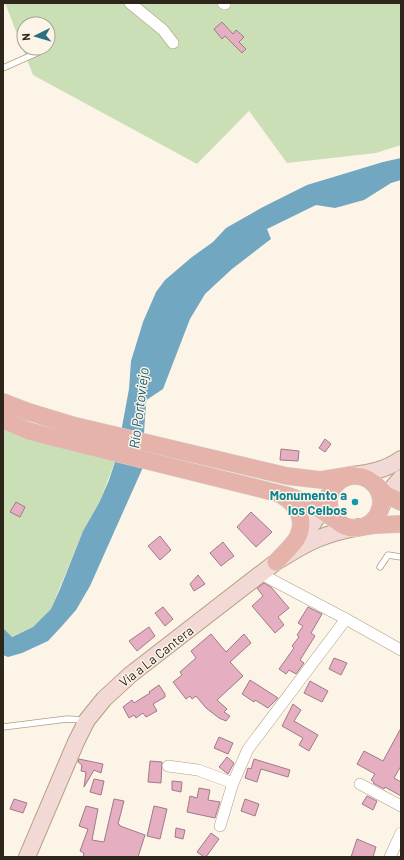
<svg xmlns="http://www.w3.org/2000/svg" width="404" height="860" font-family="Barlow,sans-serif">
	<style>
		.green { fill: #cadfb6; fill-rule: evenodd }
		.water { fill: #71a7c0 }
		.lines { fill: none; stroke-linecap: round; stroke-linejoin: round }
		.river { stroke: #71a7c0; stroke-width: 17 }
		.building { fill: #e5afc1; stroke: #9f7b87 }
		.lane-casing { stroke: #b39f81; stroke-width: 7 }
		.street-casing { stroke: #b39f81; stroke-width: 12 }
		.secondary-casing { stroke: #b39f81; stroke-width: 18 }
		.primary-casing { stroke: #d5d4d1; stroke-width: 18 }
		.lane { stroke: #fff; stroke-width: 5.5 }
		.street { stroke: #fff; stroke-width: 11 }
		.secondary { stroke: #f2d9d5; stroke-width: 16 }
		.primary { stroke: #e5b3aa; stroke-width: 17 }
		.culture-dot { fill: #0f9aa8; stroke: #fcf4e7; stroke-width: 1.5 }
		.labels { text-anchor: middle; stroke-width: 3; stroke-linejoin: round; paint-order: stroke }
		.culture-label { font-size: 13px; font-weight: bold; fill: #0d838f; stroke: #fcf4e7; text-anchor: end }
		.street-label { font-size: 13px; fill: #2e261b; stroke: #fcf4e7 }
		.water-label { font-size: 14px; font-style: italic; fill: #185c77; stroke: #fcf4e7 }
	</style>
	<rect width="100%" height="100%" fill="#fcf4e7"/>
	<g class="green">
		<path d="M5,3H401V145L376,153L287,163L249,111L197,164L33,75ZM24,24H48V48H24Z"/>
		<path d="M3,426L116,459L99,503L83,531L51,609L33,627L11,637L3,628Z"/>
	</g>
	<path class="water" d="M401,158V180L391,183L364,200L335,208L316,205L267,229L271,239L232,269L205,294L190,319L163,389L136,407L132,427L144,465L90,586L76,610L62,626L48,641L22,653L8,657L3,655V628L12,637L33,627L51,609L60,589L83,531L99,503L109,480L116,459L129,389L131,361L143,322L156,292L165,280L192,257L213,242L226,228L263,207L307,185L383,162Z"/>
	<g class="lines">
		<path class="river" d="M134,454L139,383"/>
	</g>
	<g class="building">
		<path d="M222,22L233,34L236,30L244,37L239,42L246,49L242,53L225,36L222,39L214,29Z"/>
		<path d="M325,439L331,444L325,452L319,448Z"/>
		<path d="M281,449L299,451L298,461L280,460Z"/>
		<path d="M16,502L25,507L20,517L10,512Z"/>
		<path d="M251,512L272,532L256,547L237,527Z"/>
		<path d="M160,536L171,550L160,560L148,546Z"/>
		<path d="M223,542L234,556L221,566L210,553Z"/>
		<path d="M198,575L205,584L194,591L190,584Z"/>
		<path d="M264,583L271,587L289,608L278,617L284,625L275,633L252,606L263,596L257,588Z"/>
		<path d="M163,607L173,619L165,626L155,613Z"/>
		<path d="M308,607L322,614L311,633L315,636L300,660L304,663L296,674L289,670L286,674L279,669L294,648L292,646L299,637L297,635L303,626L298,623Z"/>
		<path d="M149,627L155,636L137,651L129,641Z"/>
		<path d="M211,634L226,652L244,634L251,643L230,662L243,676L217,700L227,709L224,712L230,716L226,721L219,718L206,708L196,696L192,699L190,696L186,699L173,682L182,675L180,672L196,658L191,651Z"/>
		<path d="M334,658L347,663L341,675L329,669Z"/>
		<path d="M250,680L278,698L268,708L255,700L254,702L242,694Z"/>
		<path d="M310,681L328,691L322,702L304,693Z"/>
		<path d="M159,685L165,694V697L153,704L157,711L146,717L143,713L136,718L134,715L129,718L123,707L132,700L134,703L150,693L149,692Z"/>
		<path d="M293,704L301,710L294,721L318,735L309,751L299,745L303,738L282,726Z"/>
		<path d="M401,728V766L394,778L401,782V796L385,787L384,789L373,783L374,782L371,780L375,774L357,764L364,751L383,761Z"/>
		<path d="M219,737L233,743L228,754L214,748Z"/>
		<path d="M227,757L234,763L228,774L219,767Z"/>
		<path d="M79,759L103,764L101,773L94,770L84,787L86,772L81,771L82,765L78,762Z"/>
		<path d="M254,759L290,770L288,777L261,769L257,782L245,778L248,768L251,769Z"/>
		<path d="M150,761L162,762L161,783L148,782Z"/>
		<path d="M94,779L104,781L101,795L90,792Z"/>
		<path d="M172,781L182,782L181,792L172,790Z"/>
		<path d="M199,788L210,790L208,800L220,802L215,818L187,812L190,796L197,798Z"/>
		<path d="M367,796L377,801L373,810L362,804Z"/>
		<path d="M14,799L27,803L23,813L10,809Z"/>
		<path d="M114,799L124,801L118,824L120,825V826L145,835L138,857H83L84,853L80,851L88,829L79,826L86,806L98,809L92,840L104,842Z"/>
		<path d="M245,799L259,804L255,816L241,811Z"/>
		<path d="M154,806L167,809L160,839L147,836Z"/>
		<path d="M176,828L185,830L183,839L175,837Z"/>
		<path d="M211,833L219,839L206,857H204L197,852Z"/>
		<path d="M357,839L376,847L373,857H351Z"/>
	</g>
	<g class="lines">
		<g class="lane-casing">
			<g id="lane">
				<path d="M3,68L39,52"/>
				<path d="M380,567L388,555L401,557"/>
				<path d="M3,727L67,719L85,720"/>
			</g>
		</g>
		<g class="street-casing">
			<g id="street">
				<path d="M130,3L163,30L173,43"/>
				<path d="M223,3L225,4"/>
				<path d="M261,574L346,619L401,650"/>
				<path d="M168,766L198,770L233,783"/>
				<path d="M360,784L401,806"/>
				<path d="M220,826L233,783L248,749L346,619"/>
				<path d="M390,857L401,833"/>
			</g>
		</g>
		<g class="secondary-casing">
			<g id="secondary">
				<path d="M351,475C369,473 386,470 401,459"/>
				<path d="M379,512L386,495L401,478"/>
				<path d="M295,546C309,530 322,513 330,493"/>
				<path d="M27,857L76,742L87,720L104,699L130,675L276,562C306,543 324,533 360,527"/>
			</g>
		</g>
		<g class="primary-casing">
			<g id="primary">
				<path d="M3,402L26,411L72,425L287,476L321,480L351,475"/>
				<path d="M3,420L29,431L56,438L289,496L314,505L340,523"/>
				<circle cx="355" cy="502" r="26"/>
				<path d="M375,484L386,495L401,502"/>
				<path d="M362,527L375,525L401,524"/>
				<path d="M276,562C282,555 295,544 298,536C306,519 296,503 281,495"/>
			</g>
		</g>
		<use href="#lane" class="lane"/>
		<use href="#street" class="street"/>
		<use href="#secondary" class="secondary"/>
		<use href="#primary" class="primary"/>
	</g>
	<circle class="culture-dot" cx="355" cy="502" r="4"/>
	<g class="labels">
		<g class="culture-label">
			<text x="347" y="500">Monumento a<tspan x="347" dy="15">los Ceibos</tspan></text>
		</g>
		<g class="street-label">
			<text transform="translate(156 656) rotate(-38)" y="5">Vía a La Cantera</text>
		</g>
		<g class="water-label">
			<text transform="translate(139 408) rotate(-83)" y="5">Río Portoviejo</text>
		</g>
	</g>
	<rect width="404" height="860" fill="none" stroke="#2e261b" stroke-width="8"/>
	<g transform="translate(36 36) rotate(265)"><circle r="19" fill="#fcf4e7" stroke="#aaa295"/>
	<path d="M0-3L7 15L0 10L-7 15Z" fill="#2a707e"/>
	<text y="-6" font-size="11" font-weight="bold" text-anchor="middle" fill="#2e261b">N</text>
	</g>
</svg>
